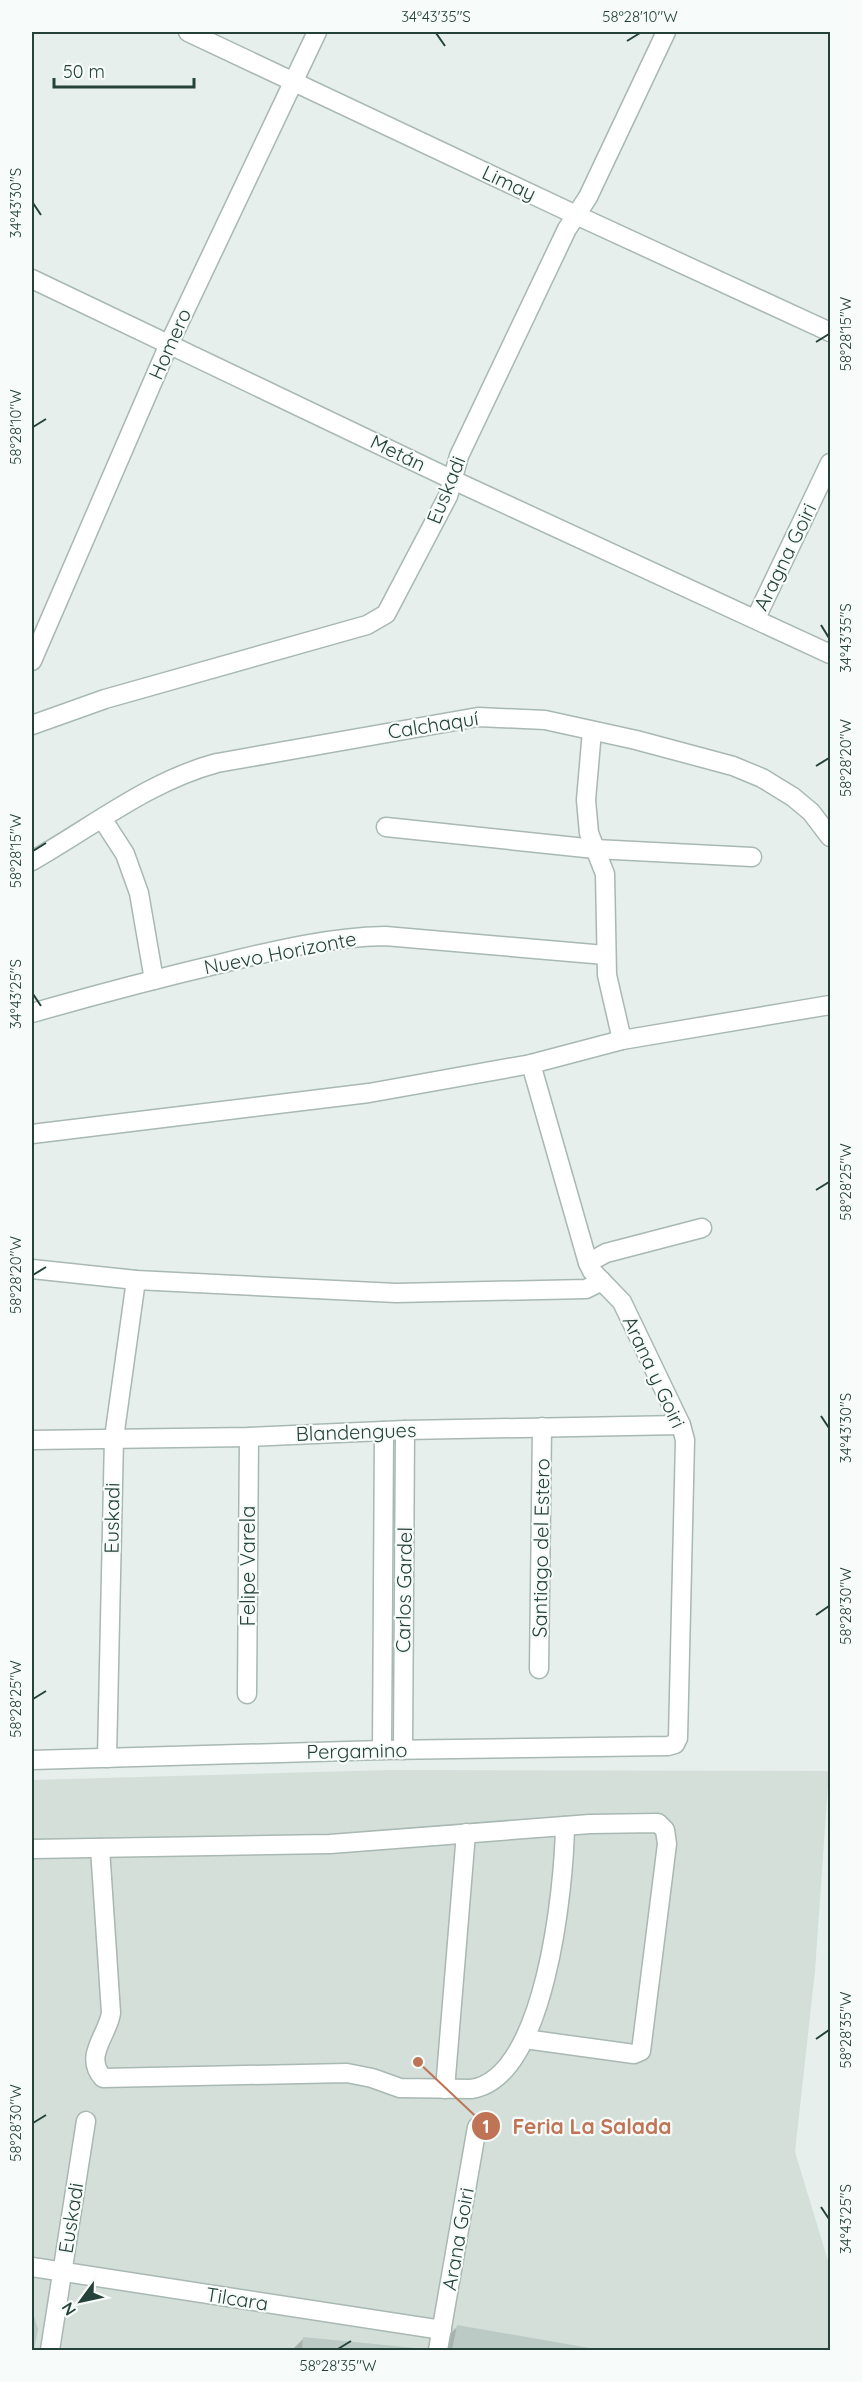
<svg xmlns="http://www.w3.org/2000/svg" width="862" height="2382" font-family="Quicksand,sans-serif">
	<style>
		.built { fill: #d4dfda }
		.shadow { fill: #0003 }
		.building { fill: #bbcac4 }
		.lines { fill: none; stroke-linecap: round; stroke-linejoin: round }
		.minor-casing { stroke: #a8b8b2; stroke-width: 21 }
		.minor { stroke: #fff; stroke-width: 18 }
		.ticks { fill: none; stroke: #24423a; stroke-width: 2 }
		.labels { text-anchor: middle; stroke-width: 4.5; stroke-linejoin: round; paint-order: stroke }
		.street-label { font-size: 20px; fill: #24423a; stroke: #f7fbf9 }
		.leader { fill: none; stroke: #c07456; stroke-width: 2 }
		.callout-dot { fill: #c07456; stroke: #f7fbf9; stroke-width: 2 }
		.mark-label { font-size: 18px; text-anchor: middle; font-weight: bold; fill: #fff }
		.callout-label { font-size: 21px; text-anchor: middle; font-weight: bold; fill: #c07456; stroke: #f7fbf9; stroke-width: 4.5; stroke-linejoin: round; paint-order: stroke }
		.neatline { fill: none; stroke: #24423a; stroke-width: 2 }
		.ticks-label { font-size: 15px; text-anchor: middle; fill: #24423a }
	</style>
	<rect width="100%" height="100%" fill="#e6efeb"/>
	<path class="built" d="M389,1770L829,1771L815,1971L795,2152L830,2267V2350H32V1780Z"/>
	<g class="shadow">
		<path d="M32,2314L37,2329L33,2350H32Z"/>
		<path d="M457,2327L593,2350H443L445,2339Z"/>
		<path d="M304,2338L422,2350H292Z"/>
	</g>
	<g class="building">
		<path d="M32,2310L38,2329L34,2350H32Z"/>
		<path d="M457,2325L595,2349V2350H452Z"/>
		<path d="M303,2337L426,2349V2350H302Z"/>
	</g>
	<g class="lines">
		<g class="minor-casing">
			<g id="minor">
				<path d="M188,32L576,215L830,332"/>
				<path d="M32,279L453,480L830,654"/>
				<path d="M756,618L830,463"/>
				<path d="M32,661L169,344L317,32"/>
				<path d="M32,725L105,699L367,625L386,614L448,496L459,456L567,229L588,197L666,32"/>
				<path d="M592,731L586,800L589,833L605,874L607,975L622,1040"/>
				<path d="M103,820L125,854L139,893L154,980"/>
				<path d="M386,827L595,849L752,857"/>
				<path d="M32,861C92,827 149,781 217,763L478,717L545,720L636,740L733,766L762,778L793,797L811,812L830,837"/>
				<path d="M32,1013C95,995 159,978 223,963C276,950 330,937 385,936L605,955"/>
				<path d="M32,1134L369,1093L531,1064L622,1040L830,1005"/>
				<path d="M588,1263L606,1253L702,1228"/>
				<path d="M32,1269L136,1280L396,1293L586,1289L602,1281"/>
				<path d="M32,1440L249,1437L405,1430L681,1425"/>
				<path d="M539,1669L542,1427"/>
				<path d="M247,1694L249,1437"/>
				<path d="M382,1750L384,1431"/>
				<path d="M403,1750L405,1430"/>
				<path d="M107,1758L114,1438L136,1280"/>
				<path d="M32,1760L382,1750L668,1746L675,1744L678,1738L685,1440L681,1425L622,1302L592,1271L588,1263L531,1064"/>
				<path d="M100,1848L111,2013C108,2035 83,2056 103,2078L347,2073L372,2078L400,2088L471,2089C546,2079 564,1886 565,1826"/>
				<path d="M32,1849L330,1844L590,1824L658,1823L665,1830L667,1844L641,2051L634,2054L525,2039"/>
				<path d="M445,2089L466,1833"/>
				<path d="M32,2267L442,2330"/>
				<path d="M50,2350L86,2121"/>
				<path d="M438,2350L477,2127"/>
			</g>
		</g>
		<use href="#minor" class="minor"/>
	</g>
	<path class="ticks" d="M436,33L445,46M627,41L640,33M33,203L41,215M816,342L829,334M33,427L46,419M821,625L829,638M816,766L829,758M33,851L46,843M33,994L41,1006M816,1190L829,1182M33,1275L46,1267M821,1416L829,1428M816,1615L829,1606M33,1699L46,1691M816,2039L829,2030M33,2123L46,2115M821,2207L829,2219M338,2349L351,2341"/>
	<g class="labels">
		<g class="street-label">
			<text transform="translate(509 183) rotate(25)" y="7">Limay</text>
			<text transform="translate(170 344) rotate(-66)" y="7">Homero</text>
			<text transform="translate(398 453) rotate(26)" y="7">Metán</text>
			<text transform="translate(446 490) rotate(-68)" y="7">Euskadi</text>
			<text transform="translate(785 557) rotate(-64)" y="7">Aragna Goiri</text>
			<text transform="translate(433 725) rotate(-9)" y="7">Calchaquí</text>
			<text transform="translate(280 953) rotate(-11)" y="7">Nuevo Horizonte</text>
			<text transform="translate(654 1372) rotate(65)" y="7">Arana y Goiri</text>
			<text transform="translate(356 1432) rotate(-2)" y="7">Blandengues</text>
			<text transform="translate(112 1518) rotate(-89)" y="7">Euskadi</text>
			<text transform="translate(541 1548) rotate(-89)" y="7">Santiago del Estero</text>
			<text transform="translate(248 1566) rotate(-90)" y="7">Felipe Varela</text>
			<text transform="translate(404 1590) rotate(-89)" y="7">Carlos Gardel</text>
			<text transform="translate(357 1751) rotate(-1)" y="7">Pergamino</text>
			<text transform="translate(71 2218) rotate(-81)" y="7">Euskadi</text>
			<text transform="translate(458 2239) rotate(-80)" y="7">Arana Goiri</text>
			<text transform="translate(237 2299) rotate(9)" y="7">Tilcara</text>
		</g>
	</g>
	<path class="leader" d="M418 2062L486 2126"/>
	<g class="callout-dot">
		<circle cx="418" cy="2062" r="6"/>
		<circle cx="486" cy="2126" r="15"/>
	</g>
	<g class="mark-label">
		<text x="486" y="2133">1</text>
	</g>
	<g class="callout-label">
		<text x="592" y="2134">Feria La Salada</text>
	</g>
	<rect width="862" height="2382" fill="none" stroke="#f7fbf9" stroke-width="66"/>
	<g transform="translate(81 2301) rotate(237)" stroke="#f7fbf9" stroke-width="4.5" paint-order="stroke">
	<path d="M0-4.5L10 22L0 15L-10 22Z" fill="#24423a"/>
	<text y="-9" font-size="16" font-weight="bold" text-anchor="middle" fill="#24423a">N</text>
	</g>
	<path d="M54 78v9h140v-9" fill="none" stroke="#24423a" stroke-width="3"/>
	<text x="63" y="78" font-size="18" fill="#24423a" stroke="#f7fbf9" stroke-width="4.5" paint-order="stroke">50 m</text>
	<rect x="33" y="33" width="796" height="2316" class="neatline"/>
	<g class="ticks-label">
		<text x="436" y="22">34°43'35"S</text>
		<text x="640" y="22">58°28'10"W</text>
		<text transform="translate(16 203) rotate(-90)" y="5">34°43'30"S</text>
		<text transform="translate(846 334) rotate(-90)" y="5">58°28'15"W</text>
		<text transform="translate(16 427) rotate(-90)" y="5">58°28'10"W</text>
		<text transform="translate(846 638) rotate(-90)" y="5">34°43'35"S</text>
		<text transform="translate(846 758) rotate(-90)" y="5">58°28'20"W</text>
		<text transform="translate(16 851) rotate(-90)" y="5">58°28'15"W</text>
		<text transform="translate(16 994) rotate(-90)" y="5">34°43'25"S</text>
		<text transform="translate(846 1182) rotate(-90)" y="5">58°28'25"W</text>
		<text transform="translate(16 1275) rotate(-90)" y="5">58°28'20"W</text>
		<text transform="translate(846 1428) rotate(-90)" y="5">34°43'30"S</text>
		<text transform="translate(846 1606) rotate(-90)" y="5">58°28'30"W</text>
		<text transform="translate(16 1699) rotate(-90)" y="5">58°28'25"W</text>
		<text transform="translate(846 2030) rotate(-90)" y="5">58°28'35"W</text>
		<text transform="translate(16 2123) rotate(-90)" y="5">58°28'30"W</text>
		<text transform="translate(846 2219) rotate(-90)" y="5">34°43'25"S</text>
		<text x="338" y="2371">58°28'35"W</text>
	</g>
</svg>
